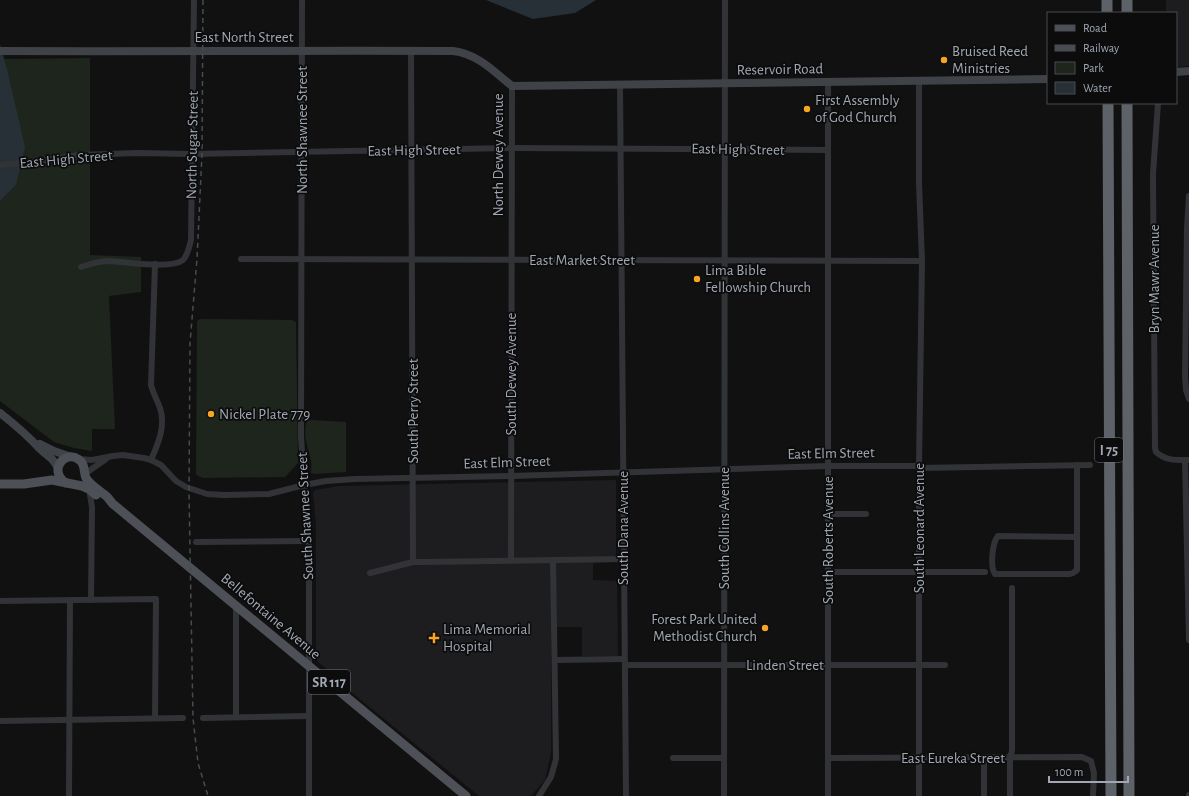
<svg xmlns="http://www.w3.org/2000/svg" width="1189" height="796" font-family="'Alegreya Sans',sans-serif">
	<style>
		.built { fill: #1d1d1f }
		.green { fill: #1d251d }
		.water { fill: #273036 }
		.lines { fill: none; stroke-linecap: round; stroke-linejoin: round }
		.street { stroke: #313337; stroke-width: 6 }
		.secondary { stroke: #3f4247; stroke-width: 8 }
		.primary { stroke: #4d5056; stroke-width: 9 }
		.highway { stroke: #5d6168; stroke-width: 11 }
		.rail { stroke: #484b50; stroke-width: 1.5; stroke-dasharray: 5 4; stroke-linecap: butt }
		.poi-dot { fill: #f7a524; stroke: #0c0c0d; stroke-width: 1.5 }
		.labels { text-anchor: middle; stroke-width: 3.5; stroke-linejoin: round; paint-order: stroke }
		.shield { fill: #0c0c0d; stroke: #747981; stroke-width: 1 }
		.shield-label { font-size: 14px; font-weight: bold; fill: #a1a8b3 }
		.street-label { font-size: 15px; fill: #a1a8b3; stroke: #0c0c0d }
		.poi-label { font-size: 15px; fill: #a1a8b3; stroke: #0c0c0d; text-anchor: start }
	</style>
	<rect width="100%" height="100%" fill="#111112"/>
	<g class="built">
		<path d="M1166,0H1189V66L1176,67V13H1166Z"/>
		<path d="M616,480V562L593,563V580L617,581L618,656H582V627H551V753L545,780L531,796H479L345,687L340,680L318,662L316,658V524L313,493L315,490L339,486Z"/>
	</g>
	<g class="green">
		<path d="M90,58V255L141,257V292L109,296L115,429H92V451L74,448L54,442L0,401V201L16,185L7,69L4,59Z"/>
		<path d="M201,319L292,320L296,322L298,463L285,477L203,478L198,476L196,474L197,323L198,320Z"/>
		<path d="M310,420L346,422V472L314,474L311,473C311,469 312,464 311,460C308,448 302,433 307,421Z"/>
	</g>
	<g class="water">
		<path d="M486,0H596L575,13L533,19Z"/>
		<path d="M0,44L7,69L25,147L16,185L0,201Z"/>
	</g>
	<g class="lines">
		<g class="street">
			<path d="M302,0L301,436L304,485L309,541V796"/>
			<path d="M411,51L413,562"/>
			<path d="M919,81V183L922,261L919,466V796"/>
			<path d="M620,84L626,796"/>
			<path d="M1158,103L1153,174L1155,448L1156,452C1166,461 1176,460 1189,460"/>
			<path d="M0,165L33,162L79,155L137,153L192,154L512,148L828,150"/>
			<path d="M1189,196L1187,228L1185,376L1186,390L1189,399"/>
			<path d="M241,259L922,261"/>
			<path d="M81,267C89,264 97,262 105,261C122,261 171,270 183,260C188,255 189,247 191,240L194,0"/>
			<path d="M79,459L92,460L113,456L123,455L144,458L151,460L161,465L176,481L186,487L207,494L224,495L269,494L304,485L326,481L355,479L511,476L828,466H919"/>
			<path d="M151,460C158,444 166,426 160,408C157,400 153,393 151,385L155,264"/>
			<path d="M1185,460L1189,640"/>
			<path d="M919,468L1090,465"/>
			<path d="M86,473L106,459"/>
			<path d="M89,489L92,507L91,600"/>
			<path d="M828,514H866"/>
			<path d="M1076,537L998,536C992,543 990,567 995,574H1070L1073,573L1077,570V465"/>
			<path d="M196,542L309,541"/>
			<path d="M511,560L512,86"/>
			<path d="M828,572H985"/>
			<path d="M370,573L413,562H423L623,559"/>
			<path d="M0,601L156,599L155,718"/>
			<path d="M236,605V717"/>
			<path d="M555,660L624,659"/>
			<path d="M625,665H945"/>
			<path d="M203,718L309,716"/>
			<path d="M0,721L183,718"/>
			<path d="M673,758H723"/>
			<path d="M828,758L1082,757L1091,761L1094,773L1093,796"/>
			<path d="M69,796L70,600"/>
			<path d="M539,796L551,777L556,759L553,560"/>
			<path d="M724,796L725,0"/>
			<path d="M828,796V82"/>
			<path d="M984,796V757"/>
			<path d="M1010,796V757L1012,751V588"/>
			<path d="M1189,796V795"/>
		</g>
		<g class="secondary">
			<path d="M0,51C151,52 302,50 453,51C478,54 493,71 512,86L1048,79"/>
			<path d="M1176,72L1189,71"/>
			<path d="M0,413C14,424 28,436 40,449C47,456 54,458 57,467"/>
			<path d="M40,444L54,451L71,457"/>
		</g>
		<g class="primary">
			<path d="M66,483C48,471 64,450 78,459C86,464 83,471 86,478C90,485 99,490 105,495C108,497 110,501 113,504L466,796"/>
			<path d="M0,484H24L52,480L82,486L89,489L96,495"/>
		</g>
		<g class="highway">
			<path d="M1127,0V13"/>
			<path d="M1107,13V0"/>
			<path d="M1108,103L1111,796"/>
			<path d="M1127,103L1129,796"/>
		</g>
		<path class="rail" d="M203,0L202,154L197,259L190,343L189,493L193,718L198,763L208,796"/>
	</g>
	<g class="poi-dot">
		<circle cx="944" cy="60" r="4"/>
		<circle cx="807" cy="109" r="4"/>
		<circle cx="697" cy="279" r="4"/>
		<circle cx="211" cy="414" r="4"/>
		<circle cx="765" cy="628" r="4"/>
		<path d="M432 632h4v4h4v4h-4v4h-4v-4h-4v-4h4z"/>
	</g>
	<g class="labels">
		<g class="shield">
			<rect x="1095" y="438" width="28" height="24" rx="3"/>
			<rect x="308" y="670" width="42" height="24" rx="3"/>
		</g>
		<g class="shield-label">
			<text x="1109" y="455">I 75</text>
			<text x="329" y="687">SR 117</text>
		</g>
		<g class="street-label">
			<text x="244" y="42">East North Street</text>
			<text transform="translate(780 69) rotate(-1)" y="5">Reservoir Road</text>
			<text transform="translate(302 130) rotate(-90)" y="5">North Shawnee Street</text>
			<text transform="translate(192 145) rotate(-89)" y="5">North Sugar Street</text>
			<text transform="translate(738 149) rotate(1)" y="5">East High Street</text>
			<text transform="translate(414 150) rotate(-1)" y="5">East High Street</text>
			<text transform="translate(498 155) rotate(-90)" y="5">North Dewey Avenue</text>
			<text transform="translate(66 159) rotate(-5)" y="5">East High Street</text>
			<text x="582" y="265">East Market Street</text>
			<text transform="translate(1154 279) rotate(-90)" y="5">Bryn Mawr Avenue</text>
			<text transform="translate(511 374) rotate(-90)" y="5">South Dewey Avenue</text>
			<text transform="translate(413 411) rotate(-90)" y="5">South Perry Street</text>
			<text transform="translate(831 453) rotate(-1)" y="5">East Elm Street</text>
			<text transform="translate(507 462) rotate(-2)" y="5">East Elm Street</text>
			<text transform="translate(305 516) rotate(-93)" y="5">South Shawnee Street</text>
			<text transform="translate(623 528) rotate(-90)" y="5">South Dana Avenue</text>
			<text transform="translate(724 528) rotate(-90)" y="5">South Collins Avenue</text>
			<text transform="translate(919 528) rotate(-90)" y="5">South Leonard Avenue</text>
			<text transform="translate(828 540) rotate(-90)" y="5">South Roberts Avenue</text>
			<text transform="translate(271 616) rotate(40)" y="5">Bellefontaine Avenue</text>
			<text x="785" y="670">Linden Street</text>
			<text x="953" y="763">East Eureka Street</text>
		</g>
		<g class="poi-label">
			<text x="952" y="56">Bruised Reed<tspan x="952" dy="17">Ministries</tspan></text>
			<text x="815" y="105">First Assembly<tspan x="815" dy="17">of God Church</tspan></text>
			<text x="705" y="275">Lima Bible<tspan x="705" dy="17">Fellowship Church</tspan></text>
			<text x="219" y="419">Nickel Plate 779</text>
			<text x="757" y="624" text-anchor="end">Forest Park United<tspan x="757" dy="17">Methodist Church</tspan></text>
			<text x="443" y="634">Lima Memorial<tspan x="443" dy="17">Hospital</tspan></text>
		</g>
	</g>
	<rect x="1047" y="12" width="130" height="92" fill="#0c0c0d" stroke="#484a4f"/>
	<rect x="1055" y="25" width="20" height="6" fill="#4d5056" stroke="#484a4f"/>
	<text x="1083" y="32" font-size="12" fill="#a1a8b3">Road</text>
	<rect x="1055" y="45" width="20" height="6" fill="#484b50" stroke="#484a4f"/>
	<text x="1083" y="52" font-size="12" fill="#a1a8b3">Railway</text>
	<rect x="1055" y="62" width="20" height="12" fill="#1d251d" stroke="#484a4f"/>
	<text x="1083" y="72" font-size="12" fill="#a1a8b3">Park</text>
	<rect x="1055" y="82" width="20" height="12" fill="#273036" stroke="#484a4f"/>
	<text x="1083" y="92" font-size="12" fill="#a1a8b3">Water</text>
	<path d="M1049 776v6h79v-6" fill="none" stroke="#a1a8b3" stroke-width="2"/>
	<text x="1055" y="776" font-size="12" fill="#a1a8b3" stroke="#0c0c0d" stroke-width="3" paint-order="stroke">100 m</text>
</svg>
